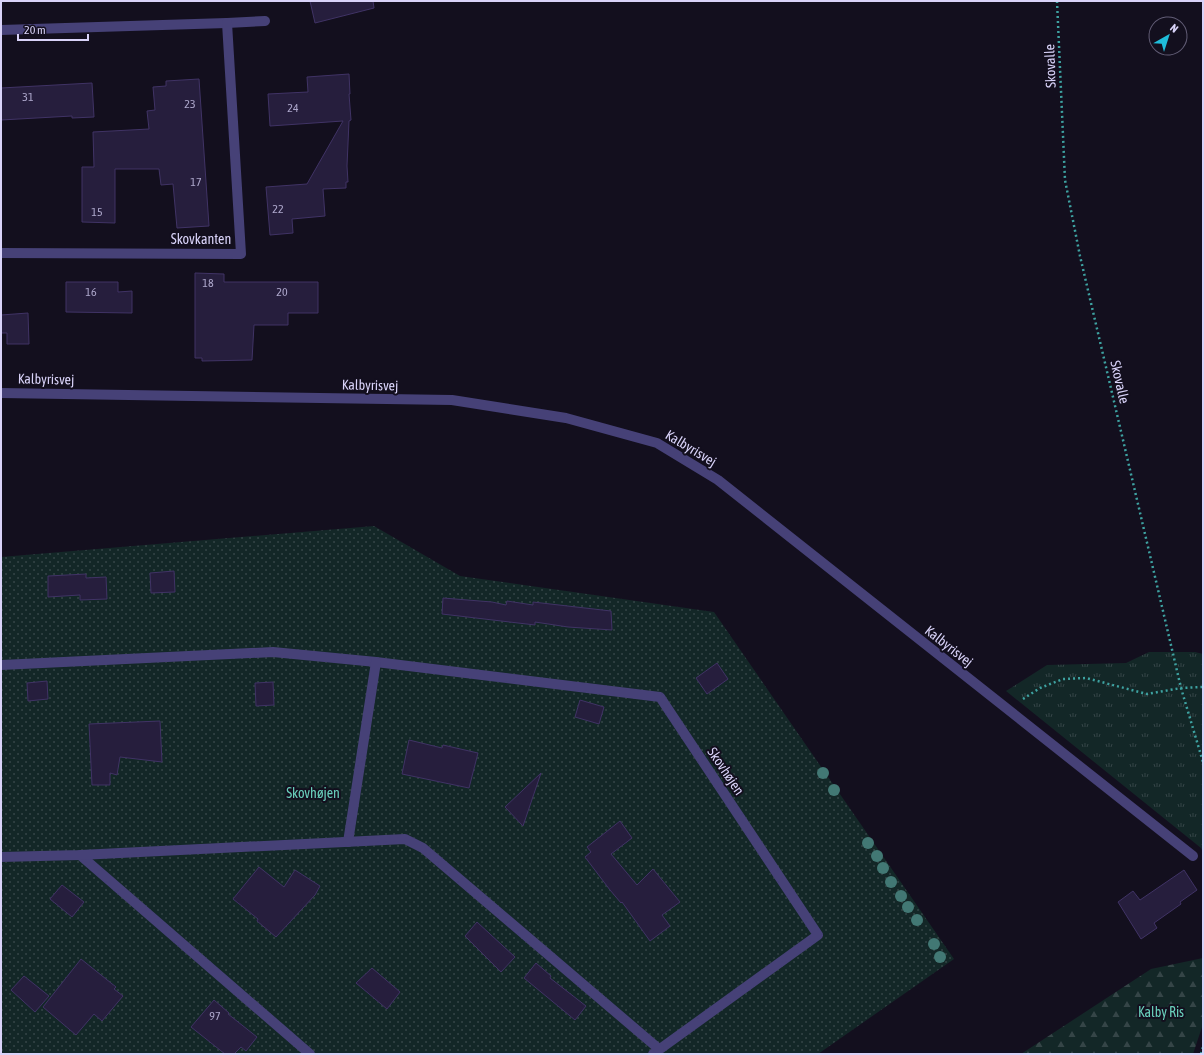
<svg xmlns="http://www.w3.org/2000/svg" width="1204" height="1055" font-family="'Asap Condensed',sans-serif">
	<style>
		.grass { fill: url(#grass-tufts) }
		.forest { fill: url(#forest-firs) }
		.garden { fill: url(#garden-dots) }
		.building { fill: #261e3d; stroke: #403365 }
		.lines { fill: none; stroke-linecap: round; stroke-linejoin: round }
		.path { stroke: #3ea2a1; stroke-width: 2.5; stroke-dasharray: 2 3; stroke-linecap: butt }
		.lane { stroke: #464177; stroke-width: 10 }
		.street { stroke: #464177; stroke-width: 10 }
		.tree { fill: #427874 }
		.labels { text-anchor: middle; stroke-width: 4; stroke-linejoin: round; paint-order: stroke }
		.number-label { font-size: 12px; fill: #aca6ca }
		.street-label { font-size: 14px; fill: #d9d3f9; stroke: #130f1e }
		.park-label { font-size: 14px; fill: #69cebb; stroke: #130f1e }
	</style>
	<defs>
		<pattern id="grass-tufts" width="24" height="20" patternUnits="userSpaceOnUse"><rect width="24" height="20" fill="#132727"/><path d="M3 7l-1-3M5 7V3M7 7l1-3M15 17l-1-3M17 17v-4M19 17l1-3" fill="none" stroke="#354547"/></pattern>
		<pattern id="forest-firs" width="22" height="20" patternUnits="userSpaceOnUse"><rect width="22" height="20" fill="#132727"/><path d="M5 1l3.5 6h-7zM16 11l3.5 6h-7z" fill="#354547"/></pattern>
		<pattern id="garden-dots" width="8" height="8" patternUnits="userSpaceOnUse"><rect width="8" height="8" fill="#132727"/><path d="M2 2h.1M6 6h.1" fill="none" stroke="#354547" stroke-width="1.8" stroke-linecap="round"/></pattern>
	</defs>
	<rect width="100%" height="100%" fill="#130f1e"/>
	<path class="grass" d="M1149,652H1195L1203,654V852L1201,848L1006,691L1047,665L1126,663Z"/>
	<path class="forest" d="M1203,958V1024L1193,1054H1021L1151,969Z"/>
	<path class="garden" d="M374,526L460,576L714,612L954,959L818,1054H1V557Z"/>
	<g class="building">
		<path d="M310,1H373L374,8L315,23Z"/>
		<path d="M349,74L350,94H349L351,120L349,121L347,166L348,182H346V188L323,189L325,216L292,219L293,233L270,235L266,187L307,184L343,121L270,126L268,94L308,92L307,77Z"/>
		<path d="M199,79L209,226L177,228L173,184L161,185L159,169H115V223L82,222V167H94L93,132L149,129L147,111L155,110L153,87L166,86V81Z"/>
		<path d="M92,83L94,117L72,118V116L1,120V88Z"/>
		<path d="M195,273L224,274V282H318V313H288V325H254L252,360L202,361V358H195Z"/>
		<path d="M66,282H118V292L132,291V313L66,312Z"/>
		<path d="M28,313L29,344H7V333H1V315Z"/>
		<path d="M174,571L175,592L151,593L150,573Z"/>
		<path d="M86,574V578L106,577L107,599L80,600V595L48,597V576Z"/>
		<path d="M443,598L492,602L506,605L507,601L533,605V602L611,611L612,630L568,627L535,622V625L442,614Z"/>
		<path d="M717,663L728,679L707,694L696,678Z"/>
		<path d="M47,681L48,699L28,701L27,683Z"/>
		<path d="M273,682L274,705L256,706L255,683Z"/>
		<path d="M580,700L604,707L599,724L575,717Z"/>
		<path d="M160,721L162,762L120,757L117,775L110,773V785H92L89,724Z"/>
		<path d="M409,740L442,748L443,745L478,753L469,788L402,774Z"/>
		<path d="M541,773L523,826L505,807Z"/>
		<path d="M620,821L632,838L611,854L637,885L653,869L680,902L662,915L670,926L650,941L622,902L621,903L610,890L585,857L591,852L587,847Z"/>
		<path d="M259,867L284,887L295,870L320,886L315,895L276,937L257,921L258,919L233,899Z"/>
		<path d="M1184,870L1197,890L1180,902L1181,904L1154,923L1157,928L1141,939L1118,902L1133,891L1140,900Z"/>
		<path d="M62,885L84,902L72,917L50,899Z"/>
		<path d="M477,922L515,957L501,972L465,936Z"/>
		<path d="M81,959L116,987L114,989L123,996L102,1021L94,1014L76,1035L43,1007Z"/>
		<path d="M536,963L551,976L550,978L586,1006L575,1020L524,978Z"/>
		<path d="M372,968L400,992L387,1009L356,983Z"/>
		<path d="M24,976L49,996L35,1012L11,990Z"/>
		<path d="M214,1000L229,1013L228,1014L257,1037L246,1051L241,1047L234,1054H225L191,1027Z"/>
	</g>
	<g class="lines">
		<g class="path">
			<path d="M1057,1L1065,180L1080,256L1181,688L1203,762"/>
			<path d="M1023,699L1040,688L1063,679L1086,678L1147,694L1181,688L1203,687"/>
			<path d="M1201,1054L1203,1047"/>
		</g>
		<g class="lane">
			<path d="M1,665L273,652L376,662L660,697L818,935L653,1054"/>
			<path d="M348,842L376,662"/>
			<path d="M80,855L310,1054"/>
			<path d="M1,857L80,855L405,839L423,848L659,1049"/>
		</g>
		<g class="street">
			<path d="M1,30L227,23L265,21"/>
			<path d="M1,253L241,254L227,23"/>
			<path d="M1,393L452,400L566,418L657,443L718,480L1193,856"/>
		</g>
	</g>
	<g class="tree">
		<circle cx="823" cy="773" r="6"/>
		<circle cx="834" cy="790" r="6"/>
		<circle cx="868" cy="843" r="6"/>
		<circle cx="877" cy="856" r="6"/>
		<circle cx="883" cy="868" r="6"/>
		<circle cx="891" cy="882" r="6"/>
		<circle cx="901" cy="896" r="6"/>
		<circle cx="908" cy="907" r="6"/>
		<circle cx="917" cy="920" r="6"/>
		<circle cx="934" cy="944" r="6"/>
		<circle cx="940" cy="957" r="6"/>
	</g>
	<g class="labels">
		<g class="number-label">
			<text x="28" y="101">31</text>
			<text x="190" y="108">23</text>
			<text x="293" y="112">24</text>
			<text x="196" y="186">17</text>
			<text x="278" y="213">22</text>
			<text x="97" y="216">15</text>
			<text x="208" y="287">18</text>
			<text x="91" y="296">16</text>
			<text x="282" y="296">20</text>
			<text x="215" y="1020">97</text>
		</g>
		<g class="street-label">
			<text transform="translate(1050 66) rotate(-92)" y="5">Skovalle</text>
			<text x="201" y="244">Skovkanten</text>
			<text transform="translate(46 379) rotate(1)" y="5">Kalbyrisvej</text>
			<text transform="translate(1120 382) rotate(77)" y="5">Skovalle</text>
			<text transform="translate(370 385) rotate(1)" y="5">Kalbyrisvej</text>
			<text transform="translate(691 448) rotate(31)" y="5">Kalbyrisvej</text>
			<text transform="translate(949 646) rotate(38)" y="5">Kalbyrisvej</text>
			<text transform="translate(726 771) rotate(56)" y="5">Skovhøjen</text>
		</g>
		<g class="park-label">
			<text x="313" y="798">Skovhøjen</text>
			<text x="1161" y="1017">Kalby Ris</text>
		</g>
	</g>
	<rect width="1204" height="1055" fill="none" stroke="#d9d3f9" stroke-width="4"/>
	<g transform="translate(1168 36) rotate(39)"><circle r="19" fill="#130f1e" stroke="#625d76"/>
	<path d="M0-3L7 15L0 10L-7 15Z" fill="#1fbcd9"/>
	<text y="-6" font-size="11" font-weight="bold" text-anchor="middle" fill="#d9d3f9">N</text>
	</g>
	<path d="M18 34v6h70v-6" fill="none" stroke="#d9d3f9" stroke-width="2"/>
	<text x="24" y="34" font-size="12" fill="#d9d3f9" stroke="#130f1e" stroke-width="3" paint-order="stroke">20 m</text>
</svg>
